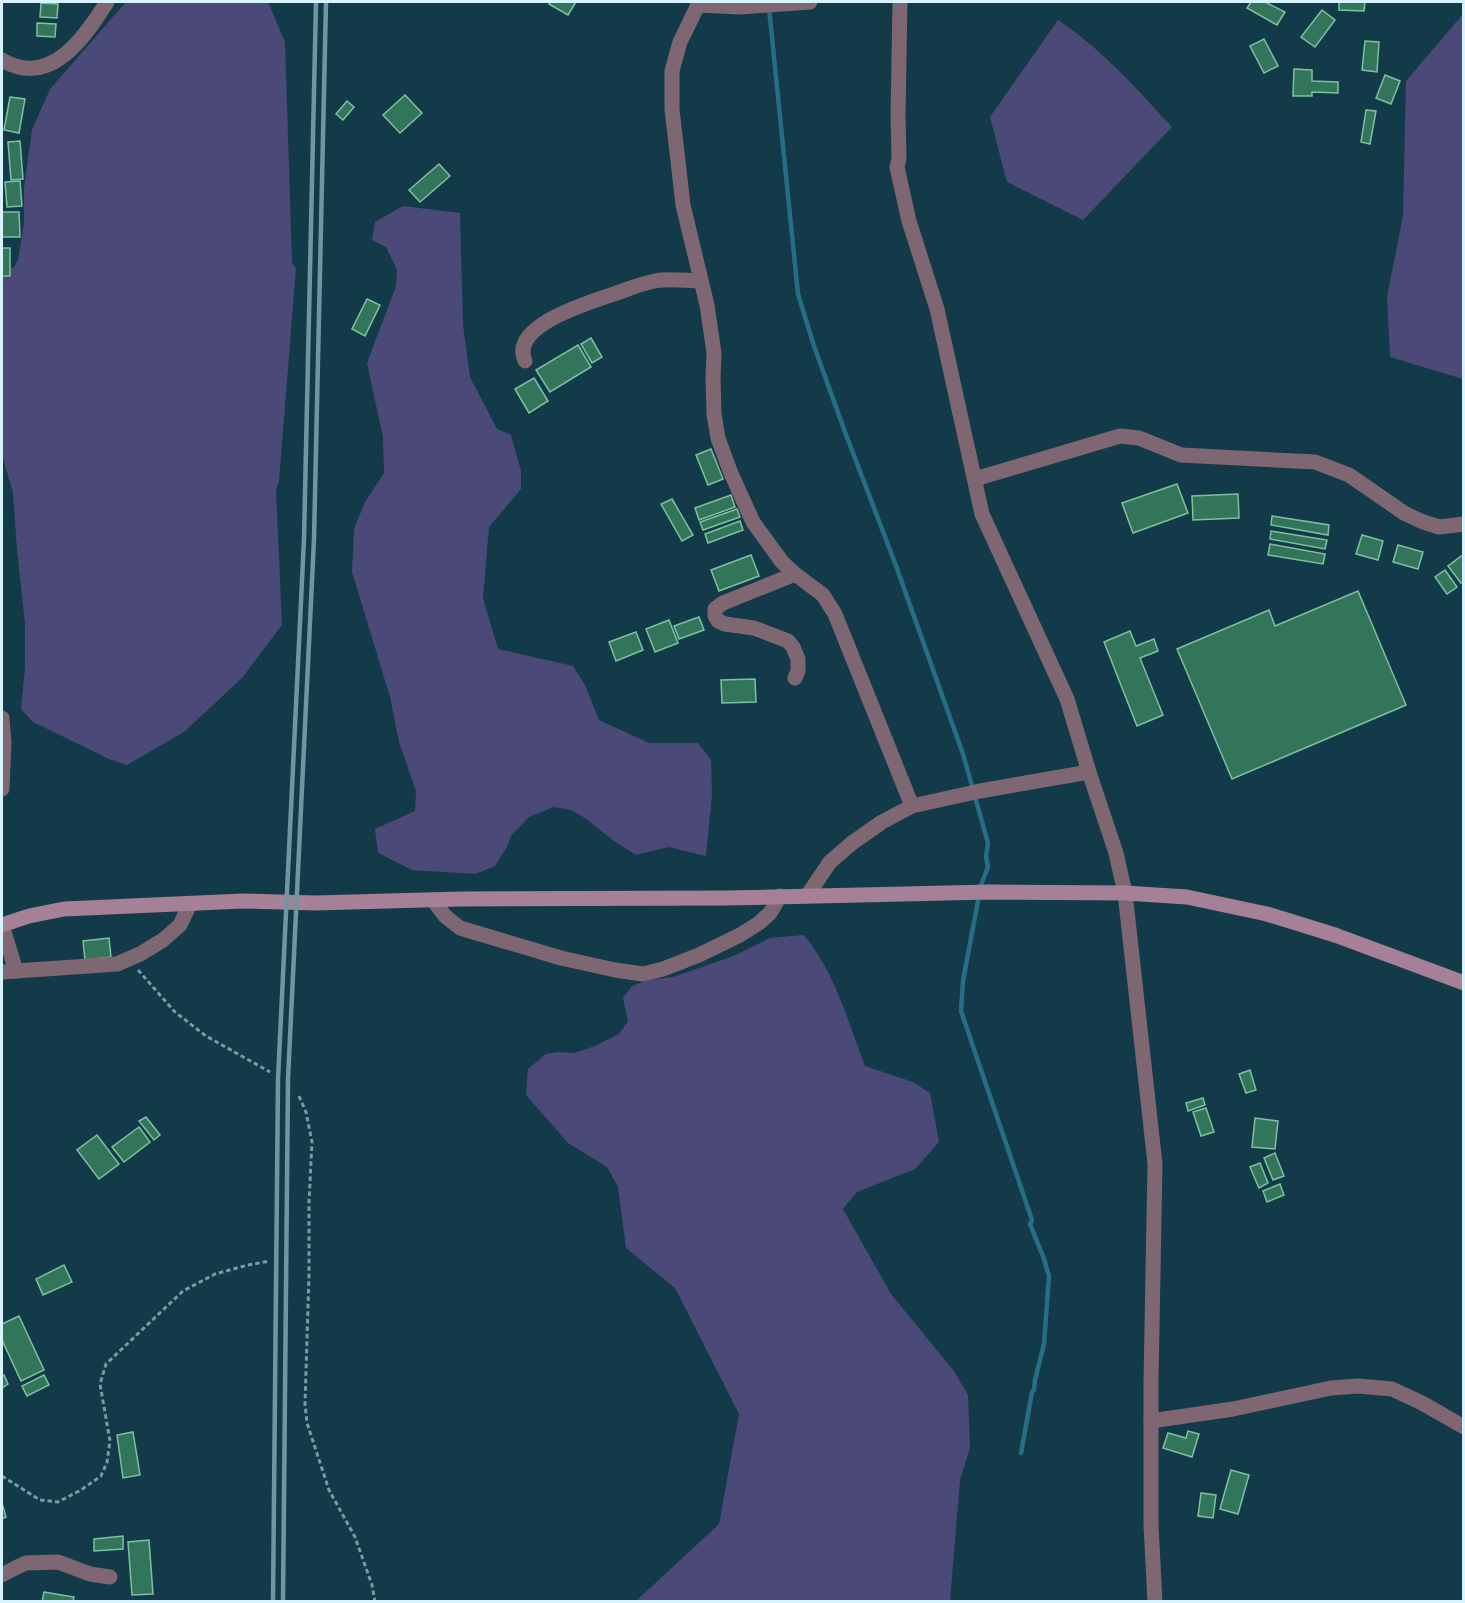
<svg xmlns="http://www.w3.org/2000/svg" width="1465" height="1603" font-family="Jost,sans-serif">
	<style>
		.green { fill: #4a4978 }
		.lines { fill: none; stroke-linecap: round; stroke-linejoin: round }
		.stream { stroke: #266e85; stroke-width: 4.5 }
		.building { fill: #33755a; stroke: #7ec1a2; stroke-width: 1.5 }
		.path { stroke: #799aa6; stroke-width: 3; stroke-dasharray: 4.5 3; stroke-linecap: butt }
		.street { stroke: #7e6673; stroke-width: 15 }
		.secondary { stroke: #a68096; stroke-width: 15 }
		.rail { stroke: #7395a1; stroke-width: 4.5 }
	</style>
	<rect width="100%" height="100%" fill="#133a48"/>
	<g class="green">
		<path d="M126,2H268L285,42L292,263L296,268L279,481L276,490L282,625L242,678L184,732L127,765L109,759L33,722L21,709L25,669V624L17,549L13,493L2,455V272L14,267L18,260L24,223V188L32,130L50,89Z"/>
		<path d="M1463,14V379L1390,357L1387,297L1403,216L1406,81Z"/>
		<path d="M1058,20C1103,50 1136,88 1172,127L1083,220L1007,182L990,117Z"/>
		<path d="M403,206L460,213L463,325L470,377L497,429L511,435L521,471V489L489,527L483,598L498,649L573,666L585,685L599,720L649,743H698L711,760L712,795L706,856L669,847L636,855L614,841L585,818L571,810L554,807L529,817L511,836L507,847L495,866L475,874L412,870L378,853L375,829L415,811L416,791L399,742L390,697L352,572L354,529L365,502L384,473L383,437L367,363L396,286L397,270L386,247L372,240L375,222Z"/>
		<path d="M804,935C835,972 848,1022 865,1066L913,1082L930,1093L939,1142L915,1169L857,1192L843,1209L891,1294L954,1371L968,1395L970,1448L960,1480L950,1601H636L719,1524L739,1414L675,1288L626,1248L618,1187L607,1167L568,1143L526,1095L528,1069L546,1054L559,1052L574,1053L595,1046L619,1034L628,1021L623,998L632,986L648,980L673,977L731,957L770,938Z"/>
	</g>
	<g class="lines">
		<path class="stream" d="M769,8L798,294L814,346L845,432L895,563L963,754L988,843L986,856L988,867L981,885L963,981L961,1011L1032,1220L1030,1224L1044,1259L1049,1276L1044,1344L1035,1380L1034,1390L1032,1392L1021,1453"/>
	</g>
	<g class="building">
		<path d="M551,2H576L568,15L549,4Z"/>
		<path d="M1251,2H1265L1285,12L1277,25L1247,8Z"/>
		<path d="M1339,2H1365L1364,11L1339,10Z"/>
		<path d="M41,3L58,4L57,18L40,17Z"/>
		<path d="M1322,10L1335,20L1315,47L1301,37Z"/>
		<path d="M37,23L56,24L55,37L37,36Z"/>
		<path d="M1264,39L1278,66L1264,73L1250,46Z"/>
		<path d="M1365,41L1379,42L1377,72L1362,70Z"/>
		<path d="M1294,69L1312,70V81L1338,82V93L1312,92V96H1293Z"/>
		<path d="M1385,75L1400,81L1391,104L1376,98Z"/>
		<path d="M405,95L422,113L400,133L383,115Z"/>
		<path d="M10,97L25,99L19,133L4,130Z"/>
		<path d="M347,101L354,107L343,120L336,114Z"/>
		<path d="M1366,110L1376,111L1370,144L1361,142Z"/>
		<path d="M20,141L23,179L11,180L8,142Z"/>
		<path d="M439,164L450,176L420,202L409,190Z"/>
		<path d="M20,181L22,206L7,207L5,182Z"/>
		<path d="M2,212H19L20,237H2Z"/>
		<rect x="2" y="248" width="8" height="28"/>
		<path d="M367,299L380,305L365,336L352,329Z"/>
		<path d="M591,338L602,357L592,363L581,344Z"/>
		<path d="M578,345L591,367L550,392L536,370Z"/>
		<path d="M534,378L548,401L529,413L515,389Z"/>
		<path d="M711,449L723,479L708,485L696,455Z"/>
		<path d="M1177,484L1188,513L1133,533L1122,503Z"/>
		<path d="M1238,494L1239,518L1193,520L1192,496Z"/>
		<path d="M731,495L735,507L699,520L695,508Z"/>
		<path d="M672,499L693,535L682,541L661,504Z"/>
		<path d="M737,509L740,517L703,530L700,522Z"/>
		<path d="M1272,516L1329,525L1328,535L1271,525Z"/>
		<path d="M740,521L743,530L708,543L705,534Z"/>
		<path d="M1271,531L1327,540L1325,549L1270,539Z"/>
		<path d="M1362,535L1383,541L1378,560L1356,554Z"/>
		<path d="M1270,544L1325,554L1323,564L1268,555Z"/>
		<path d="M1398,545L1423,552L1418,569L1393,562Z"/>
		<path d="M1464,554V582L1461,583L1448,566Z"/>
		<path d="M751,555L759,576L719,591L711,570Z"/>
		<path d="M1445,570L1457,587L1447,594L1435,577Z"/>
		<path d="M1358,591L1406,705L1232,779L1177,649L1269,610L1275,626Z"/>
		<path d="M699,617L704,630L679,639L674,626Z"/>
		<path d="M669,620L678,643L655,652L646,629Z"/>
		<path d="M1130,631L1136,646L1154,639L1158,651L1140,658L1163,715L1137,726L1104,642Z"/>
		<path d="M636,632L643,650L616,661L609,642Z"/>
		<path d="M755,679L756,702L722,703L721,680Z"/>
		<path d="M109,938L111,957L85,960L83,941Z"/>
		<path d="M1250,1070L1256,1090L1246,1093L1239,1074Z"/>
		<path d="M1203,1098L1205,1105L1188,1111L1186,1103Z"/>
		<path d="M1206,1108L1214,1132L1201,1136L1193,1112Z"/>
		<path d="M146,1117L160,1135L154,1140L139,1121Z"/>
		<path d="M1255,1118L1278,1121L1275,1149L1252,1147Z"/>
		<path d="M139,1127L150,1142L124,1162L112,1147Z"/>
		<path d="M97,1135L119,1164L99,1179L77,1150Z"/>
		<path d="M1275,1153L1284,1176L1273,1180L1264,1158Z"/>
		<path d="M1260,1163L1268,1183L1259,1188L1250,1167Z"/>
		<path d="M1280,1184L1284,1195L1267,1202L1263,1191Z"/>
		<path d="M64,1265L72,1282L43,1295L36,1279Z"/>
		<path d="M19,1316L44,1370L21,1381L2,1340V1324Z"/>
		<path d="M4,1375L8,1384L2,1388V1376Z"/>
		<path d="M44,1375L49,1385L27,1396L22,1386Z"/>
		<path d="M1188,1431L1199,1434L1192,1457L1163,1448L1168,1433L1186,1438Z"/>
		<path d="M133,1432L140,1475L123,1478L117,1435Z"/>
		<path d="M1231,1470L1249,1475L1238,1514L1220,1509Z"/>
		<path d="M1201,1493L1216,1495L1213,1518L1198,1516Z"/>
		<path d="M2,1503L6,1517L2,1519Z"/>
		<path d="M123,1536V1549L94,1551V1539Z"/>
		<path d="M149,1540L153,1594L132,1595L128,1542Z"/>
		<path d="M44,1592L74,1597L73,1602H42Z"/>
	</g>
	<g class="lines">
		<g class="path">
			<path d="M138,970L175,1012L206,1036L270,1072"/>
			<path d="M299,1096L306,1112L312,1142L309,1202V1274L305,1404L307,1423L329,1490L355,1537L372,1585L375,1602"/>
			<path d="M2,1476L40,1500L58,1502L81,1490L101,1476L107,1462L110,1441L100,1384L106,1364L183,1291L215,1274L248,1265L270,1261"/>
		</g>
		<g class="street">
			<path d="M697,2L698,5L739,7L810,2"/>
			<path d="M900,2L898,116L899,159L897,167L909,221L937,309L982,514L1067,699L1089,772L1116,853L1125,893L1155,1164L1151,1380V1525L1155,1602"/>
			<path d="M698,5L680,42L672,71V109L683,205L707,305L714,353L713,377L714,414L718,438L730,471L753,522L782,562L795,574L823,595L835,614L912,806"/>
			<path d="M2,60C50,89 85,37 107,2"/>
			<path d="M525,361C509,326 588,303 611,295C626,290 639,284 655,281C670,278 686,281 701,281"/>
			<path d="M975,479L1120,436L1139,438L1181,455L1315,462L1349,475L1404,513L1423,522L1439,527L1464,524"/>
			<path d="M795,678L798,671V659L793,647L788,641L754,628L725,624L718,621L715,616V609L723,603L795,574"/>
			<path d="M2,718L4,742L2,789"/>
			<path d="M807,896L830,862L852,843L882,822L912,806L980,791L1089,772"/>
			<path d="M433,900L445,916L460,928L561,958L615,970L643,974L663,969L699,955L740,935L759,923L770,913L780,896"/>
			<path d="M2,925L16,971"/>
			<path d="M2,972L117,964L140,954L163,940L180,925L190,904"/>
			<path d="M1151,1421L1233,1409L1331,1388L1358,1386L1392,1389L1422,1403L1464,1427"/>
			<path d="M2,1575L17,1567L26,1563L58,1562L90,1574L110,1577"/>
		</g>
		<path class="secondary" d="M2,925L29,916L64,909L243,901L315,903L460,899L726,898L990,892L1125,893L1187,897L1267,914L1335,935L1464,983"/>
		<g class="rail">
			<path d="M273,1602L278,1079L304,539L316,2"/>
			<path d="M283,1602L288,1079L314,539L326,2"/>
		</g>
	</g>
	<rect width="1465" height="1603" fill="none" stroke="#d7f3fe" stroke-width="6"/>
</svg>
